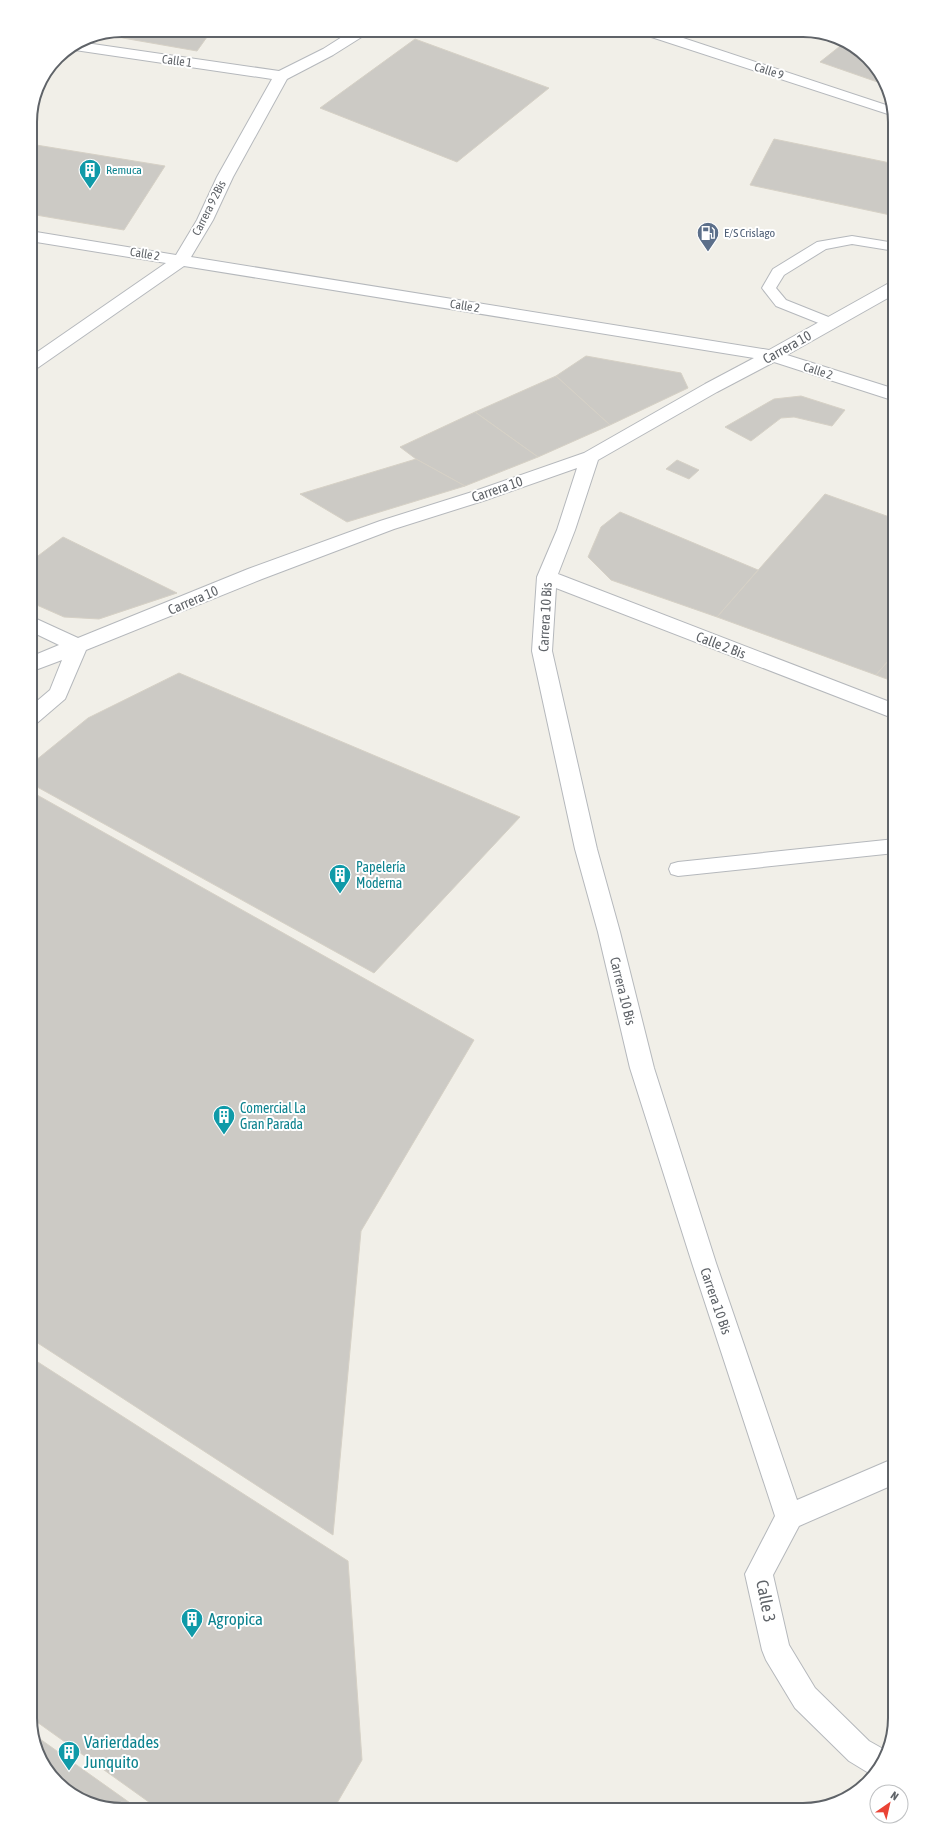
<svg xmlns="http://www.w3.org/2000/svg" width="925" height="1840" font-family="'Asap Condensed',sans-serif">
	<style>
		.building { fill: #cccac5; stroke: #d6d1c6 }
		.lines { fill: none; stroke-linecap: round; stroke-linejoin: round }
		.lane-casing { stroke: #b5b8bc; stroke-width: 2 }
		.street-casing { stroke: #b5b8bc; stroke-width: 2 }
		.lane { fill: #fff; fill-rule: evenodd }
		.street { fill: #fff; fill-rule: evenodd }
		.labels { text-anchor: middle; stroke-width: 4; stroke-linejoin: round; paint-order: stroke }
		.far-street-label { font-size: 12px; fill: #5f6368; stroke: #fff }
		.far-culture-label { font-size: 12px; fill: #0d838f; stroke: #fff; text-anchor: start }
		.far-service-label { font-size: 12px; fill: #4e5e75; stroke: #fff; text-anchor: start }
		.street-label { font-size: 14px; fill: #5f6368; stroke: #fff }
		.culture-label { font-size: 14px; fill: #0d838f; stroke: #fff; text-anchor: start }
		.near-street-label { font-size: 17px; fill: #5f6368; stroke: #fff }
		.near-culture-label { font-size: 17px; fill: #0d838f; stroke: #fff; text-anchor: start }
		.rim { fill: none; stroke: #5f6368; stroke-width: 2 }
	</style>
	<rect width="100%" height="100%" fill="#f1efe8"/>
	<g class="building">
		<path d="M122,30H212L197,51L100,34Z"/>
		<path d="M415,39L549,88L457,162L320,108Z"/>
		<path d="M844,43L859,49L886,85L820,62Z"/>
		<path d="M774,139L895,164V216L750,185Z"/>
		<path d="M30,144L165,166L124,230L30,214Z"/>
		<path d="M586,356L681,373L688,388L610,425L556,376Z"/>
		<path d="M556,376L610,425L538,457L475,412Z"/>
		<path d="M801,396L845,410L832,426L794,417L781,418L751,441L725,427L774,399Z"/>
		<path d="M475,412L538,457L465,486L416,459L400,447Z"/>
		<path d="M416,459L465,486L347,522L300,494Z"/>
		<path d="M677,460L699,470L689,479L666,469Z"/>
		<path d="M825,494L895,519V653L876,675L717,617Z"/>
		<path d="M620,512L758,570L717,617L611,580L588,557L601,527Z"/>
		<path d="M63,537L177,593L99,619L64,617L30,602V562Z"/>
		<path d="M895,653V682L876,675Z"/>
		<path d="M179,673L520,817L374,973L30,783V765L88,718Z"/>
		<path d="M30,791L474,1040L361,1231L333,1535L30,1338Z"/>
		<path d="M30,1357L348,1561L362,1760L333,1810H160L30,1717Z"/>
		<path d="M33,1734L140,1810H116L66,1791L37,1753Z"/>
	</g>
	<g class="lines">
		<g class="lane-casing">
			<g id="lane">
				<path d="M852,236L895,243V251L852,244L826,249L784,275L776,288L786,300L836,320L838,323L836,326L831,327L826,326L776,306L762,288L773,269L817,242Z"/>
				<path d="M895,839V853L678,876L671,874L669,869L671,864L678,862Z"/>
			</g>
		</g>
		<g class="street-casing">
			<g id="street">
				<path d="M353,30H370L368,33L333,55L287,79L233,177L213,220L191,257L769,350L889,283L895,282V294L787,355L895,389V401L774,362L717,392L598,460L575,530L558,574L895,704V719L556,588L552,651L597,849L620,932L654,1068L716,1263L797,1500L895,1458V1484L799,1526L773,1575L789,1645L815,1688L869,1741L885,1750L879,1769L872,1775L849,1761L795,1708L766,1660L762,1650L745,1574L775,1516L692,1263L630,1068L598,932L575,849L532,651L537,577L557,530L577,468L486,500L394,529L262,579L86,650L65,699L37,723L30,725V707L50,690L62,660L30,672V657L59,645L30,631V616L78,638L248,569L380,521L472,492L584,453L705,384L754,358L184,266L36,369L30,370V357L166,263L30,241V231L176,255L197,220L217,177L272,79L68,49L79,42L279,71L323,49Z"/>
				<path d="M637,30H659L892,107L894,116L639,33Z"/>
			</g>
		</g>
		<use href="#lane" class="lane"/>
		<use href="#street" class="street"/>
	</g>
	<defs>
		<g id="building-pin" transform="scale(1.15)"><path d="M0 17L-7.5 6A9.5 9.5 0 1 1 7.5 6Z" fill="#0f9aa8" stroke="#fff"/><path d="M-4-6H4V6H1V3H-1V6H-4ZM-2.5-4.3h1.7v1.8h-1.7ZM.8-4.3h1.7v1.8H.8ZM-2.5-1h1.7V.8h-1.7ZM.8-1h1.7V.8H.8Z" fill="#fff"/></g>
		<g id="fuel-pin" transform="scale(1.15)"><path d="M0 17L-7.5 6A9.5 9.5 0 1 1 7.5 6Z" fill="#5c6f8a" stroke="#fff"/><path d="M-5.5-6h7V0h2V4h1.3V-2.5L3-4.5l.8-.8L6-3V5H2.5V1h-1V6h-7ZM-4.2-4.7v3.2H.2V-4.7Z" fill="#fff"/></g>
	</defs>
	<g fill-rule="evenodd">
		<use href="#building-pin" x="90" y="170"/>
		<use href="#fuel-pin" x="708" y="233"/>
		<use href="#building-pin" x="340" y="875"/>
		<use href="#building-pin" x="224" y="1116"/>
		<use href="#building-pin" x="192" y="1619"/>
		<use href="#building-pin" x="69" y="1752"/>
	</g>
	<g class="labels">
		<g class="far-street-label">
			<text transform="translate(177 61) rotate(8)" y="4">Calle 1</text>
			<text transform="translate(769 71) rotate(18)" y="4">Calle 9</text>
			<text transform="translate(209 208) rotate(-63)" y="4">Carrera 9 2Bis</text>
			<text transform="translate(145 254) rotate(9)" y="4">Calle 2</text>
			<text transform="translate(465 306) rotate(9)" y="4">Calle 2</text>
			<text transform="translate(818 371) rotate(18)" y="4">Calle 2</text>
		</g>
		<g class="far-culture-label">
			<text x="106" y="174">Remuca</text>
		</g>
		<g class="far-service-label">
			<text x="724" y="237">E/S Crislago</text>
		</g>
		<g class="street-label">
			<text transform="translate(787 347) rotate(-29)" y="5">Carrera 10</text>
			<text transform="translate(497 489) rotate(-19)" y="5">Carrera 10</text>
			<text transform="translate(193 600) rotate(-23)" y="5">Carrera 10</text>
			<text transform="translate(545 617) rotate(-87)" y="5">Carrera 10 Bis</text>
			<text transform="translate(721 645) rotate(21)" y="5">Calle 2 Bis</text>
			<text transform="translate(623 991) rotate(76)" y="5">Carrera 10 Bis</text>
			<text transform="translate(716 1301) rotate(71)" y="5">Carrera 10 Bis</text>
		</g>
		<g class="culture-label">
			<text x="356" y="872">Papelería<tspan x="356" dy="16">Moderna</tspan></text>
			<text x="240" y="1113">Comercial La<tspan x="240" dy="16">Gran Parada</tspan></text>
		</g>
		<g class="near-street-label">
			<text transform="translate(766 1601) rotate(79)" y="6">Calle 3</text>
		</g>
		<g class="near-culture-label">
			<text x="208" y="1625">Agropica</text>
			<text x="84" y="1748">Varierdades<tspan x="84" dy="20">Junquito</tspan></text>
		</g>
	</g>
	<path d="M0 0H925V1840H0ZM122 37H803A85 85 0 0 1 888 122V1718A85 85 0 0 1 803 1803H122A85 85 0 0 1 37 1718V122A85 85 0 0 1 122 37Z" fill="#fff" fill-rule="evenodd"/>
	<path class="rim" d="M122 37H803A85 85 0 0 1 888 122V1718A85 85 0 0 1 803 1803H122A85 85 0 0 1 37 1718V122A85 85 0 0 1 122 37Z"/>
	<g transform="translate(889 1804) rotate(34)"><circle r="19" fill="#ffffff" stroke="#bfc1c3"/>
	<path d="M0-3L7 15L0 10L-7 15Z" fill="#ea4335"/>
	<text y="-6" font-size="11" font-weight="bold" text-anchor="middle" fill="#5f6368">N</text>
	</g>
</svg>
